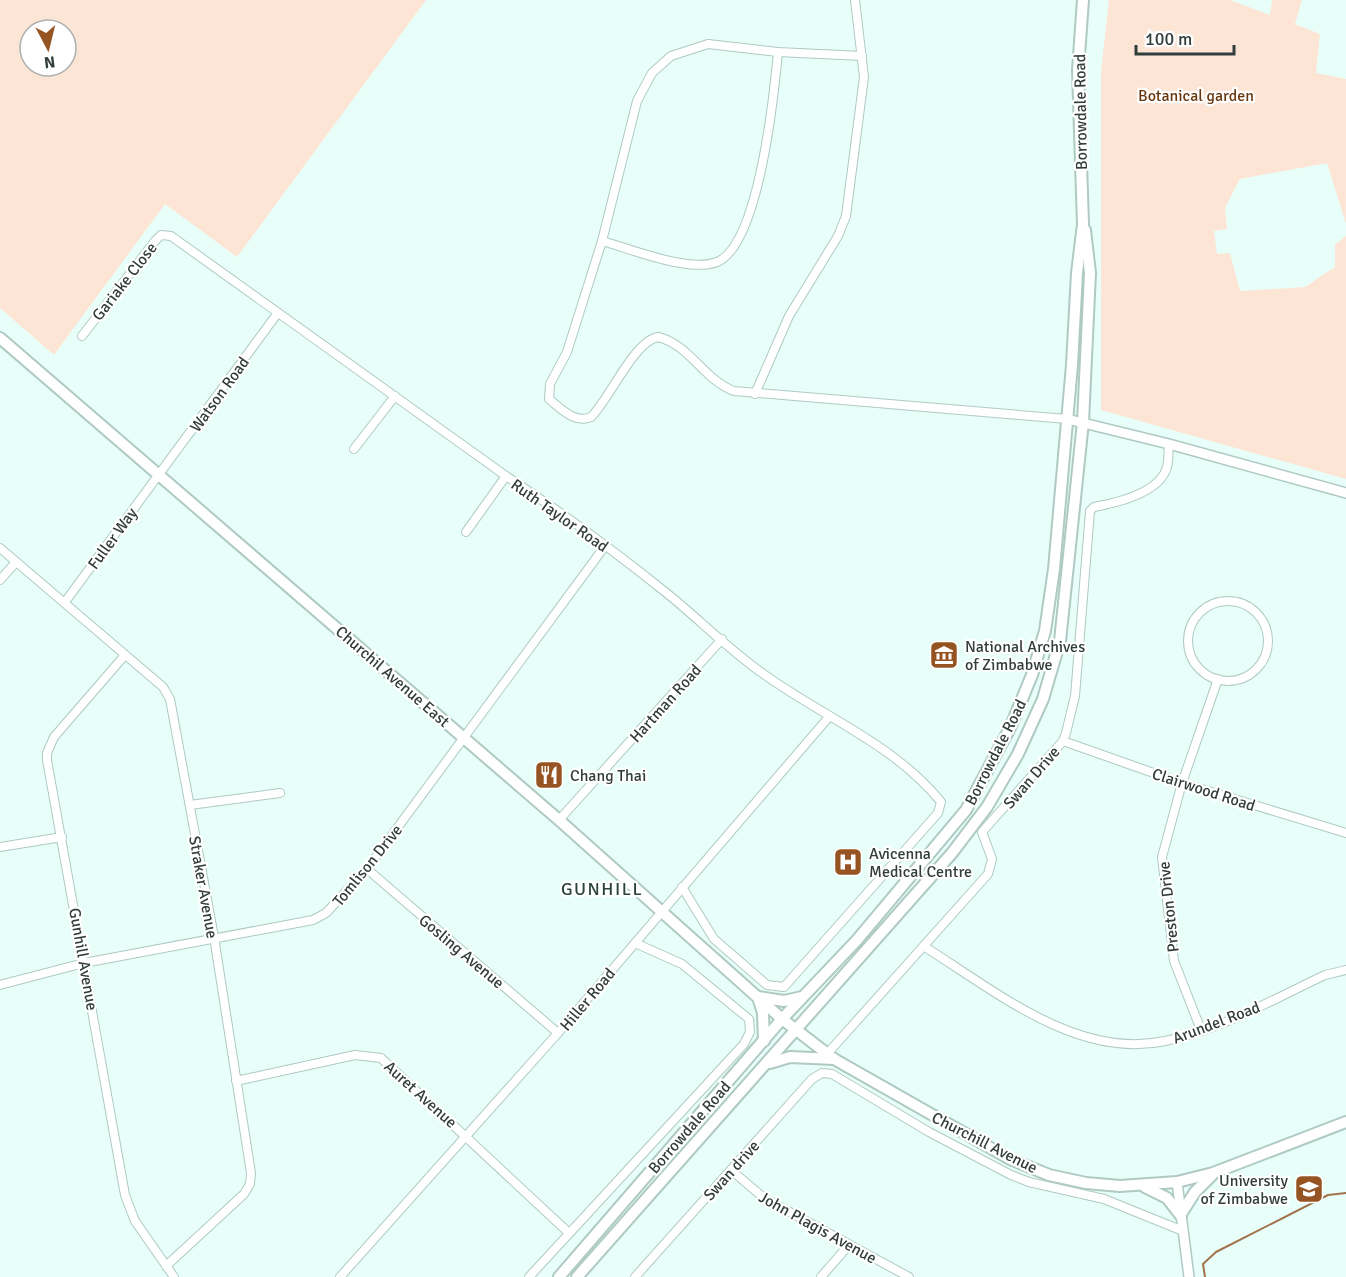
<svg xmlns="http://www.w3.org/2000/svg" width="1346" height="1277" font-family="Signika,sans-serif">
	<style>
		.green { fill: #fde5d5; fill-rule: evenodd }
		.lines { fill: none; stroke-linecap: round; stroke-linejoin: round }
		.stream { stroke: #a3724c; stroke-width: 2 }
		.minor-casing { stroke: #aecac3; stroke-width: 10 }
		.tertiary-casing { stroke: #aecac3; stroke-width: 12 }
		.secondary-casing { stroke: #aecac3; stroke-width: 14 }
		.minor { stroke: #fff; stroke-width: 8 }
		.tertiary { stroke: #fff; stroke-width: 9 }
		.secondary { stroke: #fff; stroke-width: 10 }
		.labels { text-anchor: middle; stroke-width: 4.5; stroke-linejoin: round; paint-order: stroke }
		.park-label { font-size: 16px; fill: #69370e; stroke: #fff }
		.street-label { font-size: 16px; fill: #323e3b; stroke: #fff }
		.poi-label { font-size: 16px; fill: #323e3b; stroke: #fff; text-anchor: start }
		.neighbourhood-label { font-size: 18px; letter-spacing: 1.5px; fill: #29423c; stroke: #fff }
	</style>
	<rect width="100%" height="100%" fill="#e8fff9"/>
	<g class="green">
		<path d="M0,0H426L237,257L165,204L54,355L0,308ZM30,30H66V66H30Z"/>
		<path d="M1109,0H1230L1270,15L1272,0H1302L1295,24L1320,34L1316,73L1346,79V224L1327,163L1240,179L1225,208L1227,229L1214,231L1217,254L1230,253L1240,291L1305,287L1335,267V245L1346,236V479L1101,410V72Z"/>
	</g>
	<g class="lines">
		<path class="stream" d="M1205,1277L1203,1264L1216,1252L1328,1195L1346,1193"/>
		<g class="minor-casing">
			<g id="minor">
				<path d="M778,52C774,95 759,245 717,262C689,273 631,249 602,241L567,352L550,384L549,399C561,409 575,424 591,417C609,400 634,341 658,337C689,344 705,381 734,391L1067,419"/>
				<path d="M602,241L637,101L652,73L671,56L708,44L778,52L862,56"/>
				<path d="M82,336L155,241L161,235L171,236L506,476C561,512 613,550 664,591C698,618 729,650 765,675C825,718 894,744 941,802L938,813L784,987L767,985L714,939L682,887"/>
				<path d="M755,394L789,316L838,236L846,216L864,77L855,0"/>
				<path d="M354,449L395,396"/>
				<path d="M466,532L506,476"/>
				<path d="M0,548L163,687L170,699L214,937L251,1173L250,1184L244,1194L166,1266"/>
				<path d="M0,580L16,562"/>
				<circle cx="1228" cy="641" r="40"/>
				<path d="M65,602L277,314"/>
				<path d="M125,655L54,737L47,753V760L125,1195L135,1221L174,1277"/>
				<path d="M1063,741L1182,783L1346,833"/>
				<path d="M190,805L280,793"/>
				<path d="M559,820L722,639"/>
				<path d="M0,847L62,837"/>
				<path d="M367,869L558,1033"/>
				<path d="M925,947C995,991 1078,1060 1165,1041C1220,1030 1274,999 1325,975L1346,970"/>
				<path d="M0,985L84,963L313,920L326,913L367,869L605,546"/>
				<path d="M1201,1030L1174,961L1162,857L1182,783L1218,679"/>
				<path d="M827,1054L988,874L992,859L982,832L1063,741L1066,733L1075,696L1090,511L1094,507C1116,503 1160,493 1167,467C1169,460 1168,451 1169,444"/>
				<path d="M236,1081L355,1055L381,1058L569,1233"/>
				<path d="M731,1170L764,1198L909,1277"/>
				<path d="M340,1277L558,1033L828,718"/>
				<path d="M529,1277L744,1044L750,1032L749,1019L682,964L635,943"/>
				<path d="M635,1277L812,1079L822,1073L832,1074L929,1132L1011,1175L1029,1182L1104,1199L1183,1231"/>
				<path d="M821,1277L848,1246"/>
			</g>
		</g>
		<g class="tertiary-casing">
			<g id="tertiary">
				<path d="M1067,419L1169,444L1346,493"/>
				<path d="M1177,1182L1189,1277"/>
			</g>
		</g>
		<g class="secondary-casing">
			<g id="secondary">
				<path d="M0,338L559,820L782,1019L834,1059L1010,1159L1049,1175L1086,1183L1120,1186L1177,1182L1213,1173L1346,1122"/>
				<path d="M758,997L784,1001L802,997"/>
				<path d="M758,997L763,1013L764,1041"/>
				<path d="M770,1063L790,1057L834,1059"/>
				<path d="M1145,1187L1167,1198L1181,1216"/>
				<path d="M1181,1214L1195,1192L1213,1174"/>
				<path d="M559,1277L782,1019L857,940L966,810L1010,728L1032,675L1045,631L1054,569L1072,365L1077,273L1083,224L1078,70L1083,0"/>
				<path d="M577,1277L952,853L987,807L1018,754L1043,699L1060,641L1083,422L1090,273L1085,230"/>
			</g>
		</g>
		<use href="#minor" class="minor"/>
		<use href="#tertiary" class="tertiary"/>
		<use href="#secondary" class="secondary"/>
	</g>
	<defs>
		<g id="museum-square" transform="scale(1.5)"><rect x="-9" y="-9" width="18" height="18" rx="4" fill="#975423" stroke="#fff"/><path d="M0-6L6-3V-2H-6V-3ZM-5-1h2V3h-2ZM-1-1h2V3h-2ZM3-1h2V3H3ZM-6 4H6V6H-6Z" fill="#fff"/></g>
		<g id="restaurant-square" transform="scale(1.5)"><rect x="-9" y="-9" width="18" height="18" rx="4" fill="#975423" stroke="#fff"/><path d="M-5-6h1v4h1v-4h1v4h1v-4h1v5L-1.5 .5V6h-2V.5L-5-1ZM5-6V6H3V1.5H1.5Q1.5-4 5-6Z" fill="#fff"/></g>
		<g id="hospital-square" transform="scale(1.5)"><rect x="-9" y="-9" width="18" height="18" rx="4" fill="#975423" stroke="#fff"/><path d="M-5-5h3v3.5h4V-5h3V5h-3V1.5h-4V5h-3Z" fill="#fff"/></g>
		<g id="university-square" transform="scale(1.5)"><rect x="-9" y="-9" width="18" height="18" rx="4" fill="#975423" stroke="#fff"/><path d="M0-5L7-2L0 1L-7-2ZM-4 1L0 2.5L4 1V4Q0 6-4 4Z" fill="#fff"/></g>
	</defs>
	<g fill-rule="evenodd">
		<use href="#museum-square" x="944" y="655"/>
		<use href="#restaurant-square" x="549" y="775"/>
		<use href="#hospital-square" x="848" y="862"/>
		<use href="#university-square" x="1309" y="1189"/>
	</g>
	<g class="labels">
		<g class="park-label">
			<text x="1196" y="101">Botanical garden</text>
		</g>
		<g class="street-label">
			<text transform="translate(1080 112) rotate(-91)" y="6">Borrowdale Road</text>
			<text transform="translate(124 281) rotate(-52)" y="6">Gariake Close</text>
			<text transform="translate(219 394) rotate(-54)" y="6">Watson Road</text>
			<text transform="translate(560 515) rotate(35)" y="6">Ruth Taylor Road</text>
			<text transform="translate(112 538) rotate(-54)" y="6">Fuller Way</text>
			<text transform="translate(393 676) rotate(41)" y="6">Churchil Avenue East</text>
			<text transform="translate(665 703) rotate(-48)" y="6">Hartman Road</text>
			<text transform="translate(995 752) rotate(-63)" y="6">Borrowdale Road</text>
			<text transform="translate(1031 777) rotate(-49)" y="6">Swan Drive</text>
			<text transform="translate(1204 789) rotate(18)" y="6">Clairwood Road</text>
			<text transform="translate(367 865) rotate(-51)" y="6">Tomlison Drive</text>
			<text transform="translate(204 887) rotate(80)" y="6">Straker Avenue</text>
			<text transform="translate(1168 907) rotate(-96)" y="6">Preston Drive</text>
			<text transform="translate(462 951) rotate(40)" y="6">Gosling Avenue</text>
			<text transform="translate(84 959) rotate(80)" y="6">Gunhill Avenue</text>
			<text transform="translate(587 999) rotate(-50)" y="6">Hiller Road</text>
			<text transform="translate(1216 1022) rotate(-21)" y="6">Arundel Road</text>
			<text transform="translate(421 1094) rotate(42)" y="6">Auret Avenue</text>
			<text transform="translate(689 1127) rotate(-49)" y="6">Borrowdale Road</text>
			<text transform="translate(985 1142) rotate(27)" y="6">Churchill Avenue</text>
			<text transform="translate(731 1170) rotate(-48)" y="6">Swan drive</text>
			<text transform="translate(818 1227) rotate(29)" y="6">John Plagis Avenue</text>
		</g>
		<g class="poi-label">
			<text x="965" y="652">National Archives<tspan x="965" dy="18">of Zimbabwe</tspan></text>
			<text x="570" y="781">Chang Thai</text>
			<text x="869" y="859">Avicenna<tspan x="869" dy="18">Medical Centre</tspan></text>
			<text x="1288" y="1186" text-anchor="end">University<tspan x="1288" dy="18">of Zimbabwe</tspan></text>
		</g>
		<g class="neighbourhood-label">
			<text x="602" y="895">GUNHILL</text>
		</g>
	</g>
	<g transform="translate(48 48) rotate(173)"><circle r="28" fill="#ffffff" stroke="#adb2b1" stroke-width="1.5"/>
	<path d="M0-4.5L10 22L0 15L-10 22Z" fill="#975423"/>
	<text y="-9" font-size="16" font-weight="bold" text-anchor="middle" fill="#323e3b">N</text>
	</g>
	<path d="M1136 45v9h98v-9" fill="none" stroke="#323e3b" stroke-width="3"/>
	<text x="1145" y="45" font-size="18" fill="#323e3b" stroke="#ffffff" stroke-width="4.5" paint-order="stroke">100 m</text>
</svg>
